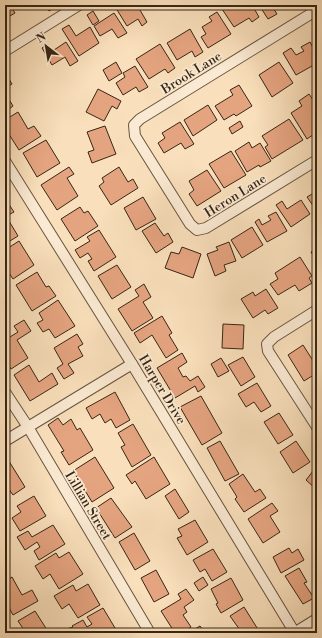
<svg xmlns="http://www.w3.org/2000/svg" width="322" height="638" font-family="'Libre Bodoni',serif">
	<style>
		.building { fill: #e5a480; stroke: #372615 }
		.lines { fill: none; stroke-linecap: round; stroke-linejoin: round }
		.minor-casing { stroke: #68543e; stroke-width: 12 }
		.tertiary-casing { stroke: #68543e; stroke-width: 14 }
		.minor { stroke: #fbead3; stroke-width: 10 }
		.tertiary { stroke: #fbead3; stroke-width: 12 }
		.labels { text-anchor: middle; stroke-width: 3.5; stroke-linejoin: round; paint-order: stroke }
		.street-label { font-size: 13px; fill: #372615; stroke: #fbead3 }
	</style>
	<rect width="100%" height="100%" fill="#f9dfbb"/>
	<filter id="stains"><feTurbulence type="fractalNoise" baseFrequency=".005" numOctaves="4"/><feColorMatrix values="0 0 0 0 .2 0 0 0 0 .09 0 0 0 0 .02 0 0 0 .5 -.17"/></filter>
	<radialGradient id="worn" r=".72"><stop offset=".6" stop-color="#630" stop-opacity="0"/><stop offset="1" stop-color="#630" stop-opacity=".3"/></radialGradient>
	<g class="building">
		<path d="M5,5H10L15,13L5,19Z"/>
		<path d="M46,5H58L49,11Z"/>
		<path d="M114,5H123L124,6L137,5L147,22L142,26L138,19L127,26Z"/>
		<path d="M221,5H232L234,9L239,5H252L259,17L252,22L249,18L234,27L220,6Z"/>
		<path d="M259,5H273L272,6L277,14L268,19Z"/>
		<path d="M93,11L99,21L93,25L87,15Z"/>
		<path d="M217,12L231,34L208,48L201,37L206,34L202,27L212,21L209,17Z"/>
		<path d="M114,13L127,33L118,38L112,29L100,36L94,26Z"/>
		<path d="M69,25L76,36L90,27L99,43L79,56L62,29Z"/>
		<path d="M190,29L203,52L195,57L192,51L177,60L167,43Z"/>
		<path d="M66,42L78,61L70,66L65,57L52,65L42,48L46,45L51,52Z"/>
		<path d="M310,42L317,55V67L313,69L312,66L296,75L283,53L291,48L296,55L304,51L301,47Z"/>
		<path d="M160,44L175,68L168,73L165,69L149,79L136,59Z"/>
		<path d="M116,62L122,73L109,81L103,70Z"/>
		<path d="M279,62L293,83L272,97L259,75Z"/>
		<path d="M135,66L148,87L139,92L136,87L123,95L116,83L125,77L123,73Z"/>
		<path d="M6,74L12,84L5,88V75Z"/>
		<path d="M239,85L252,106L236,116L234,114L224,120L215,106L233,95L230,90Z"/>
		<path d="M98,89L121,101L117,109L112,106L104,121L86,112Z"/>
		<path d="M5,93L13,106L5,112Z"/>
		<path d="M309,94L317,106V132L307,139L291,113L302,106L299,101Z"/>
		<path d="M208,105L217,120L193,136L184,120Z"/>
		<path d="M18,112L28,129L34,126L41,136L19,150L5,128V120Z"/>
		<path d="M289,119L303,140L272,159L265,147L268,145L262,136Z"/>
		<path d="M240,121L243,127L232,134L229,128Z"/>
		<path d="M180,122L194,144L185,149L181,143L164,153L158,143L165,138L162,133Z"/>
		<path d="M105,126L116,154L92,163L88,152L94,150L87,132Z"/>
		<path d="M46,140L60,163L37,177L23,153Z"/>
		<path d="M249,142L252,148L260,143L271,161L260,167L259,165L247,172L235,151Z"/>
		<path d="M231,151L246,175L224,188L209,164Z"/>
		<path d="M69,167L74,174L67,178L78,196L57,210L41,185Z"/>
		<path d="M119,167L128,182L133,179L138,188L111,205L99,186L104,182L102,178Z"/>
		<path d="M207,170L221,191L197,206L189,194L194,190L189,181Z"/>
		<path d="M317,191V209L316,210L307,197Z"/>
		<path d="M143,197L156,219L136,230L124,208Z"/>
		<path d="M301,200L310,214L291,227L276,205L282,201L287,209Z"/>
		<path d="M8,203L14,212L6,216L18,236L5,244V205Z"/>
		<path d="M80,207L84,213L88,211L98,226L75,241L61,219Z"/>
		<path d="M276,212L287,231L267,242L255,222L259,219L262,225L271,220L268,216Z"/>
		<path d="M155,223L164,236L168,233L173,242L156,253L142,231Z"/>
		<path d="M252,227L263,245L242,258L231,240Z"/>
		<path d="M99,230L116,257L94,271L88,261L92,259L88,253L80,258L75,250L90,241L87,237Z"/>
		<path d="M19,241L34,265L13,279L5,267V250Z"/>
		<path d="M229,242L236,261L224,265L226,271L215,276L207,254L218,250L216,247Z"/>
		<path d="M182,247L201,254L193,278L165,268L171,252L179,254Z"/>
		<path d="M317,248V262L311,252Z"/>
		<path d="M300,257L312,276L309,278L312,283L299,291L295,285L278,295L270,284L278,279L275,273Z"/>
		<path d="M117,265L131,287L112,299L98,276Z"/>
		<path d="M37,272L46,287L49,286L56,296L32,311L16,285Z"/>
		<path d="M144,284L151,297L143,302L153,318L132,331L118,309L139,296L135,290Z"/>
		<path d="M266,289L278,308L268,314L265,310L253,318L241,299L253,292L255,296Z"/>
		<path d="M58,300L75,326L55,338L49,329L43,332L37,323L43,320L39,313Z"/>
		<path d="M162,316L172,333L169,335L178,350L166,358L152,335L140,343L134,333Z"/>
		<path d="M24,320L31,331L17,340L28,358L11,369L5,359V340L18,332L14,326Z"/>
		<path d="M223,324L244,325L243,349L222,348Z"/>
		<path d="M77,334L83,344L78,347L83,356L68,364L74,373L64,379L57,368L63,364L54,348Z"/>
		<path d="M303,345L317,367V373L304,381L288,355Z"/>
		<path d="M182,353L187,362L178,368L183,377L186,376L190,381L198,376L205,387L198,392L195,386L175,398L157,368Z"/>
		<path d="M243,357L255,377L241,386L228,365Z"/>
		<path d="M221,358L229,371L218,377L211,364Z"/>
		<path d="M29,365L39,382L52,373L58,384L30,401L14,375Z"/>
		<path d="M257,383L271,406L261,412L254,402L246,407L238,394Z"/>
		<path d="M115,392L130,420L116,428L111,419L105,423L100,414L92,419L86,408Z"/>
		<path d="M201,396L222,433L202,445L180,407Z"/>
		<path d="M279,413L293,435L278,444L264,422Z"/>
		<path d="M58,418L63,425L71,419L77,430L80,428L93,450L69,465L61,452L64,451L48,425Z"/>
		<path d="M133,424L151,455L132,467L121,447L125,445L118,433Z"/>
		<path d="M220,441L239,474L225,481L207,448Z"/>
		<path d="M296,441L310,462L293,473L280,452Z"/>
		<path d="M95,457L114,488L92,502L73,471Z"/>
		<path d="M154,457L170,484L146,499L135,481L132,484L126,475Z"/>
		<path d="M7,458L25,487L13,495L8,488L5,490V460Z"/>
		<path d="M317,466V490L306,480Z"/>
		<path d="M243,474L255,492L260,489L266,498L244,512L235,499L237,497L229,484Z"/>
		<path d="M175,489L189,512L179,519L165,496Z"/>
		<path d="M34,496L46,516L20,531L12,518L21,512L17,506Z"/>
		<path d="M111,498L132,527L115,538L96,508Z"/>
		<path d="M272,503L278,511L270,516L280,532L263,543L248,519Z"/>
		<path d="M195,520L208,542L187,555L177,538L182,536L178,529Z"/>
		<path d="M53,525L65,544L39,560L34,551L40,547L37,542L25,550L17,537L28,531L32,537Z"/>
		<path d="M134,533L150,561L135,570L119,542Z"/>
		<path d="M289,548L292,553L298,549L304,560L281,573L273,557Z"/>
		<path d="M213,549L227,572L212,581L205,569L200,572L193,560Z"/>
		<path d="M69,552L83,574L59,589L50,574L43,579L35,566L56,553L59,558Z"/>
		<path d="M299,568L307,582L304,583L314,598L303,604L285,576Z"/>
		<path d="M156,570L169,594L154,602L141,578Z"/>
		<path d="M12,577L22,595L32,590L38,601L13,615L7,604L9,603L5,595V581Z"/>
		<path d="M203,577L208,585L199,591L194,583Z"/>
		<path d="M231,578L243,600L221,613L216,604L218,603L211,589Z"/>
		<path d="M88,584L100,605L78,618L69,604L62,609L54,596L73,585L76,591Z"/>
		<path d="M186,589L194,600L184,607L187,612L183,615L191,627L182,633H175L161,611L181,599L178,594Z"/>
		<path d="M244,607L259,631L256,633H242L230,616Z"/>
		<path d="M103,608L118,633H61L60,631L73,627L72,626L83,620L87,627L92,624L87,617Z"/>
		<path d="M35,611L49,633H26L18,621Z"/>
		<path d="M200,626L205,633H188Z"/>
	</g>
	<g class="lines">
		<g class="minor-casing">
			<g id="minor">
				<path d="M317,10L140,119L134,125L135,136L190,224L197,230L206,228L317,160"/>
				<path d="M5,51L79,5"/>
				<path d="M5,161L132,364L295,633"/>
				<path d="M317,310L274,337L267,344L268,351L317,427"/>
				<path d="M5,392L28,427L150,633"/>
				<path d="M5,441L132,364"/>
			</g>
		</g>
		<g class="tertiary-casing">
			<path id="tertiary" d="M296,633L317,620"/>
		</g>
		<use href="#minor" class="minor"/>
		<use href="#tertiary" class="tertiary"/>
	</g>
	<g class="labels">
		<g class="street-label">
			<text transform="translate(191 72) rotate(-32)" y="5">Brook Lane</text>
			<text transform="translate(235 195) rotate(-32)" y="5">Heron Lane</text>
			<text transform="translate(163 389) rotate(59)" y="5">Harper Drive</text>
			<text transform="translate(89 505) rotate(59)" y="5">Lillian Street</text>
		</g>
	</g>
	<rect width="322" height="638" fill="none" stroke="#f9dfbb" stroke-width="20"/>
	<rect x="6" y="6" width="310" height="626" fill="none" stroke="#372615" stroke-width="2"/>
	<rect x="10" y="10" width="302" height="618" fill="none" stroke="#372615"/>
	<g transform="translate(46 46) rotate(329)" stroke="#fbead3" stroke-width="3" paint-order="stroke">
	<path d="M0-3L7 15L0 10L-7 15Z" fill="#372615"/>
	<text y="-6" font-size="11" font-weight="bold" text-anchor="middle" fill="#372615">N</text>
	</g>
	<rect width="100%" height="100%" filter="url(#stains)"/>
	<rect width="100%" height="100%" fill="url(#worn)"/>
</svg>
